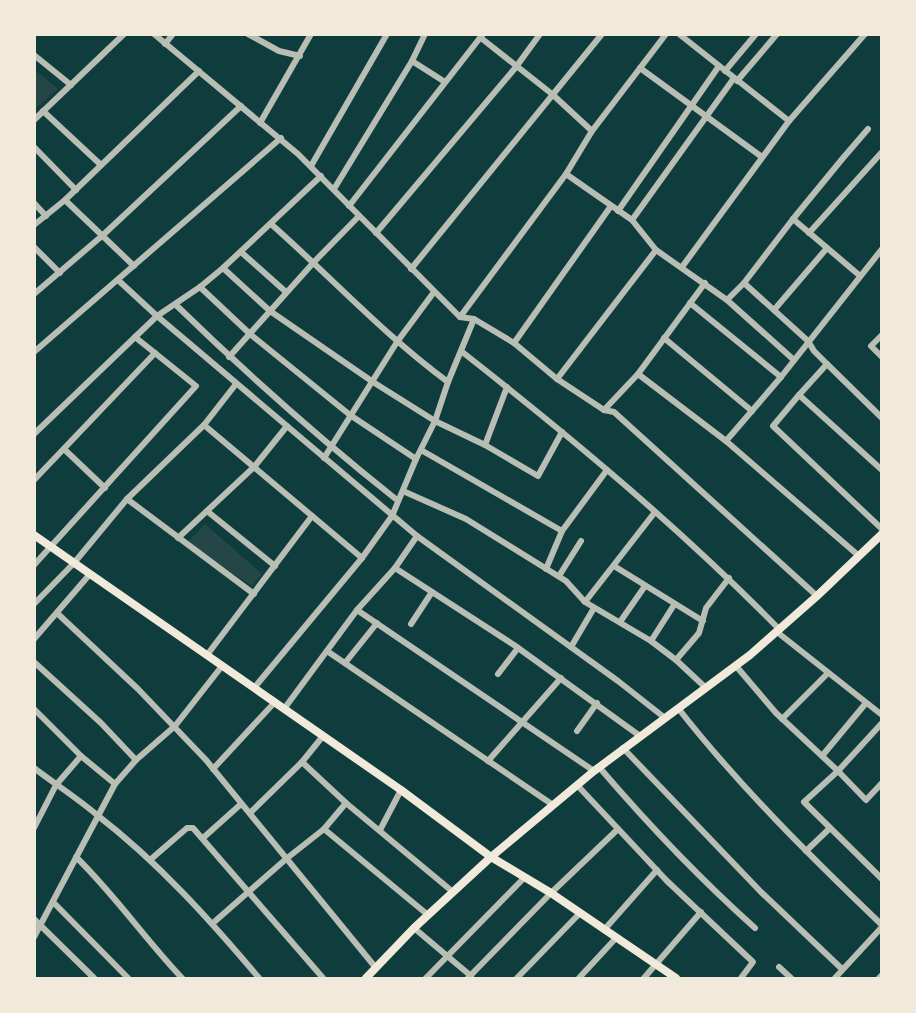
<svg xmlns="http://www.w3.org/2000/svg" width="916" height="1013" font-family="'Sofia Sans Condensed',sans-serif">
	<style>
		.green { fill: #244646 }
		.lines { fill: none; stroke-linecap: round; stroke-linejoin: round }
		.minor { stroke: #b8beb3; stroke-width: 6 }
		.secondary { stroke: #f1e9da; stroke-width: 8 }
	</style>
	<rect width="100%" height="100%" fill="#0f3d3e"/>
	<g class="green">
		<path d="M35,70L58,89L35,109H34Z"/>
		<path d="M205,524L262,574L252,586L187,543Z"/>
	</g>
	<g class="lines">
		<g class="minor">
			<path d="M154,34L298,154L460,317L474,319L514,343L557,379L604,410L614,412L817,596"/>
			<path d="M248,34L279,51L300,56"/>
			<path d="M679,34L789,121"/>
			<path d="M481,38L552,94L592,131"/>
			<path d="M165,44L173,34"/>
			<path d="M34,55L71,85"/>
			<path d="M412,61L445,82"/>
			<path d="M640,68L762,157"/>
			<path d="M725,71L756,34"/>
			<path d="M737,81L777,34"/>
			<path d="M43,111L101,165"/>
			<path d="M34,120L124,34"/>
			<path d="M260,123L311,34"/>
			<path d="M34,147L76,190"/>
			<path d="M311,166L387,34"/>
			<path d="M566,174L632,220L656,250L727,300L794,360"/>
			<path d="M334,189L412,61L425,34"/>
			<path d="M65,200L134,266"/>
			<path d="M34,203L46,216"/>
			<path d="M349,206L483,34"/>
			<path d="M618,211L719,66"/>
			<path d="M632,220L734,78"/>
			<path d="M271,224C330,276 384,335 448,382"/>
			<path d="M34,225L65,200L199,71"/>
			<path d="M376,233L516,67L540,34"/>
			<path d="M809,233L882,152"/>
			<path d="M34,247L60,273"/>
			<path d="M241,252L286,292"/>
			<path d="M682,267L789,121L865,34"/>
			<path d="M223,268L270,311L373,382L435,421L485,445L538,476L562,432"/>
			<path d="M411,269L602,34"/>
			<path d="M859,275L793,219L843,158L868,129"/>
			<path d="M118,280L157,316L417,536L618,681L665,718"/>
			<path d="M744,283L808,341L814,351L827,364"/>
			<path d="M200,287L250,334L350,415L416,459"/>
			<path d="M34,294L103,235L241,106"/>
			<path d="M727,300L744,283L793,219"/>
			<path d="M690,303L781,377"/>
			<path d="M176,305C247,374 320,439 397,500"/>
			<path d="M774,310L827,248"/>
			<path d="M460,317L566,174L592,131L666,34"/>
			<path d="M882,335L871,346L882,357"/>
			<path d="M664,338L752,411"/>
			<path d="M514,343L611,206"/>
			<path d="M461,351C572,438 681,529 780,630"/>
			<path d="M34,352L281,138"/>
			<path d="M229,357L314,262L359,216"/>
			<path d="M638,374L726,441L859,556"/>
			<path d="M557,379L656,250"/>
			<path d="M799,395L773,426L882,529"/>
			<path d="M604,410L638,374L705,283"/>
			<path d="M882,418L827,364L799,395L882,470"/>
			<path d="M204,425L362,558"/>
			<path d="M34,434L157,316L200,287L223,268L321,176"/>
			<path d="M726,441L781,377L882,249"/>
			<path d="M485,445L507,387"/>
			<path d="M64,449L105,488"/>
			<path d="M421,450L562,531"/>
			<path d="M324,458L397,342L434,292"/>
			<path d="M34,480L155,353"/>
			<path d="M403,491L466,519L566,581L585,602L651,641L676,660L706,688"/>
			<path d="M127,499L254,594"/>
			<path d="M207,511L275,566"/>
			<path d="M178,538L254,467L287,426"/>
			<path d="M34,565L196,386L135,337"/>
			<path d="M614,566L703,621"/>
			<path d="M395,568L514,645L640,736"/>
			<path d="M546,569L562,531L607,470"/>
			<path d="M559,576L581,541"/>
			<path d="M585,602L655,512"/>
			<path d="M34,604L74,563L127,499L204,425L236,384"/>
			<path d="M357,610L594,771"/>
			<path d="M58,614L138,689L206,760L376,968"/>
			<path d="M620,622L645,586"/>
			<path d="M411,624L432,592"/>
			<path d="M777,632L882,715"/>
			<path d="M34,639L90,574"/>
			<path d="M651,641L674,605"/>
			<path d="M571,647L594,608"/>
			<path d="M327,651L553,805"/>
			<path d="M207,655L312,516"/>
			<path d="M676,660L699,633L706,608L729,578"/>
			<path d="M34,662L101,723L136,760"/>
			<path d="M345,663L377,623"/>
			<path d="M736,666L776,713L838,771L804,802L882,879"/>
			<path d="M498,674L518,648"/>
			<path d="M254,688L362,558L392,516L416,459L435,421L448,382L474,319"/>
			<path d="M678,708C739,786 810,856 882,925"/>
			<path d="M34,709L81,756L115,784"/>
			<path d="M284,709L357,610L395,568L417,536"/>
			<path d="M782,719L828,673"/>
			<path d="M882,723L838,771L866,800L882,783"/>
			<path d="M577,731L597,703"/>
			<path d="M623,748L761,892L842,969"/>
			<path d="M822,756L866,703"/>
			<path d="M488,761L561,678"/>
			<path d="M302,762L346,803L453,892"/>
			<path d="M599,767C647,823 699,878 755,928"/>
			<path d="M34,768C55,784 77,798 97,815C158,862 210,920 259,978"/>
			<path d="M213,769L275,702"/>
			<path d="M577,785L667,881L753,962L741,978"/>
			<path d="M250,813L302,762L323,736"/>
			<path d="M34,828L56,785L81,756"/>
			<path d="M324,829L428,915"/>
			<path d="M380,830L401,790"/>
			<path d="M203,838L241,804"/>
			<path d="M806,851L829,829"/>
			<path d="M76,857C115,895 145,939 182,978"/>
			<path d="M150,860L187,828H193L323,978"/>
			<path d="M53,902L128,978"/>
			<path d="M34,919L94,978"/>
			<path d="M213,923L286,859L324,829L346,803"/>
			<path d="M414,928L471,976"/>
			<path d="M604,930L657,870"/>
			<path d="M34,937L115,784L136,760L175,726L222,666"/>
			<path d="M779,967L791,978"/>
			<path d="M426,978L524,878"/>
			<path d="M468,978L551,893L618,829"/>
			<path d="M517,978L580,913"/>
			<path d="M579,978L616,938"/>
			<path d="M644,978L701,912"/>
			<path d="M835,978L882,927"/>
			<path d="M879,978L882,975"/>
		</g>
		<g class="secondary">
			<path d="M34,535L401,790L491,857L551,893L676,978"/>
			<path d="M366,978L414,928L491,857L594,771L750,655L817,596L882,534"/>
		</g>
	</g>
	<rect width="916" height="1013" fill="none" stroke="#f1e9da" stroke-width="72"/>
</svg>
